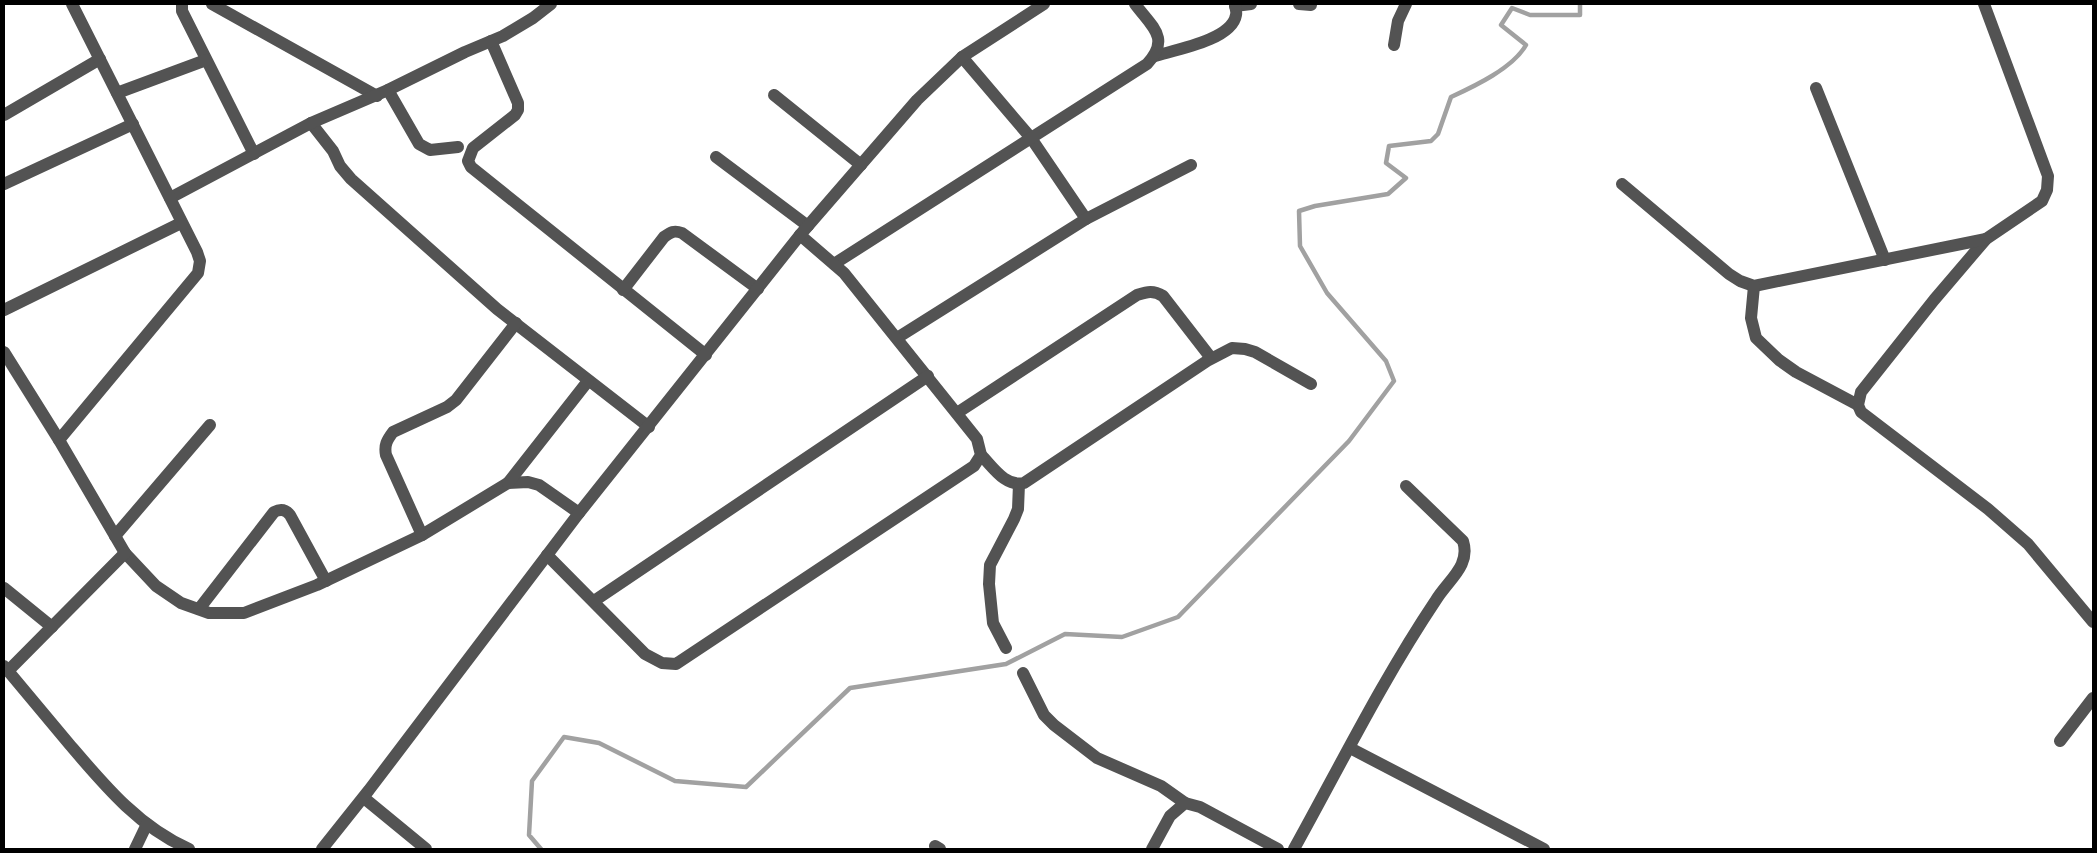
<svg xmlns="http://www.w3.org/2000/svg" width="2097" height="853" font-family="Montserrat,sans-serif">
	<style>
		.lines { fill: none; stroke-linecap: round; stroke-linejoin: round }
		.stream { stroke: #a1a1a1; stroke-width: 4.5 }
		.minor { stroke: #535353; stroke-width: 12 }
	</style>
	<rect width="100%" height="100%" fill="#fff"/>
	<g class="lines">
		<path class="stream" d="M541,849L529,835L532,781L564,737L599,743L675,781L746,787L850,688L1006,664L1065,634L1122,637L1178,617L1349,441L1394,381L1386,361L1327,293L1300,246L1299,211L1315,206L1388,194L1406,178L1386,163L1389,146L1431,141L1438,134L1451,97C1475,86 1513,68 1526,45L1501,25L1512,8L1530,15H1580V4"/>
		<g class="minor">
			<path d="M182,4V11L254,154"/>
			<path d="M212,4L377,96"/>
			<path d="M1299,4L1311,5"/>
			<path d="M1984,4L2048,176L2047,190L2042,201L1986,239L1934,300L1861,392L1858,405L1861,412L1988,509L2028,544L2093,622"/>
			<path d="M1235,6L1251,4"/>
			<path d="M491,41L518,103V110L515,115L473,148L468,161L471,167L706,355"/>
			<path d="M1394,45L1398,21L1406,4"/>
			<path d="M1155,56C1175,50 1232,40 1236,15C1237,12 1235,7 1235,4"/>
			<path d="M962,57L1031,138L1086,219"/>
			<path d="M1816,88L1885,260"/>
			<path d="M388,90L419,144L430,150L458,147"/>
			<path d="M117,93L206,60"/>
			<path d="M774,95L861,165"/>
			<path d="M4,115L100,59"/>
			<path d="M311,123L333,151L340,166L351,179L497,309L649,427"/>
			<path d="M716,157L808,226"/>
			<path d="M4,184L133,124"/>
			<path d="M1622,184L1729,274L1740,281L1754,286L1986,239"/>
			<path d="M170,198L311,123L388,90L465,52L503,36L533,18L551,4"/>
			<path d="M834,264L1147,64C1171,38 1152,27 1135,4"/>
			<path d="M1754,286L1751,318L1756,338L1779,360L1796,372L1858,405"/>
			<path d="M623,290L664,237C671,232 674,230 682,233L758,289"/>
			<path d="M4,310L181,223"/>
			<path d="M897,338L1086,219L1191,165"/>
			<path d="M4,352L59,440L125,553L156,586L181,603L209,613H244L317,585L422,535L508,483L528,482L539,485L579,513"/>
			<path d="M957,413L1137,295C1147,292 1153,290 1163,296L1211,358"/>
			<path d="M59,440L198,273L200,261L197,252L72,4"/>
			<path d="M981,455C993,467 1005,487 1024,483L1207,361L1232,348L1245,349L1255,352L1311,384"/>
			<path d="M508,483L588,381"/>
			<path d="M422,535L386,455C384,445 387,440 393,432L447,407L456,400L516,323"/>
			<path d="M115,536L210,425"/>
			<path d="M547,555L645,654L662,663L676,664L974,466L981,455L977,439L844,273L800,235"/>
			<path d="M4,588L52,627"/>
			<path d="M594,601L928,376"/>
			<path d="M199,609L274,512C280,509 285,509 290,515L326,581"/>
			<path d="M1006,648L993,623L989,584L990,565L1014,519L1018,509L1019,484"/>
			<path d="M4,666C26,692 48,719 70,745C105,786 139,827 189,849"/>
			<path d="M8,671L125,553"/>
			<path d="M1023,673L1044,715L1054,725L1097,758L1161,786L1185,803"/>
			<path d="M2060,741L2093,698"/>
			<path d="M1350,748L1544,849"/>
			<path d="M364,798L426,849"/>
			<path d="M935,846L940,849"/>
			<path d="M135,849L147,824"/>
			<path d="M322,849L369,790L579,513L800,235L917,100L962,57L1044,4"/>
			<path d="M1152,849L1170,816L1185,803L1200,807L1278,849"/>
			<path d="M1294,849C1340,766 1383,679 1436,600C1448,580 1471,566 1463,541L1406,486"/>
		</g>
	</g>
	<rect width="2097" height="853" fill="none" stroke="#000000" stroke-width="10"/>
</svg>
